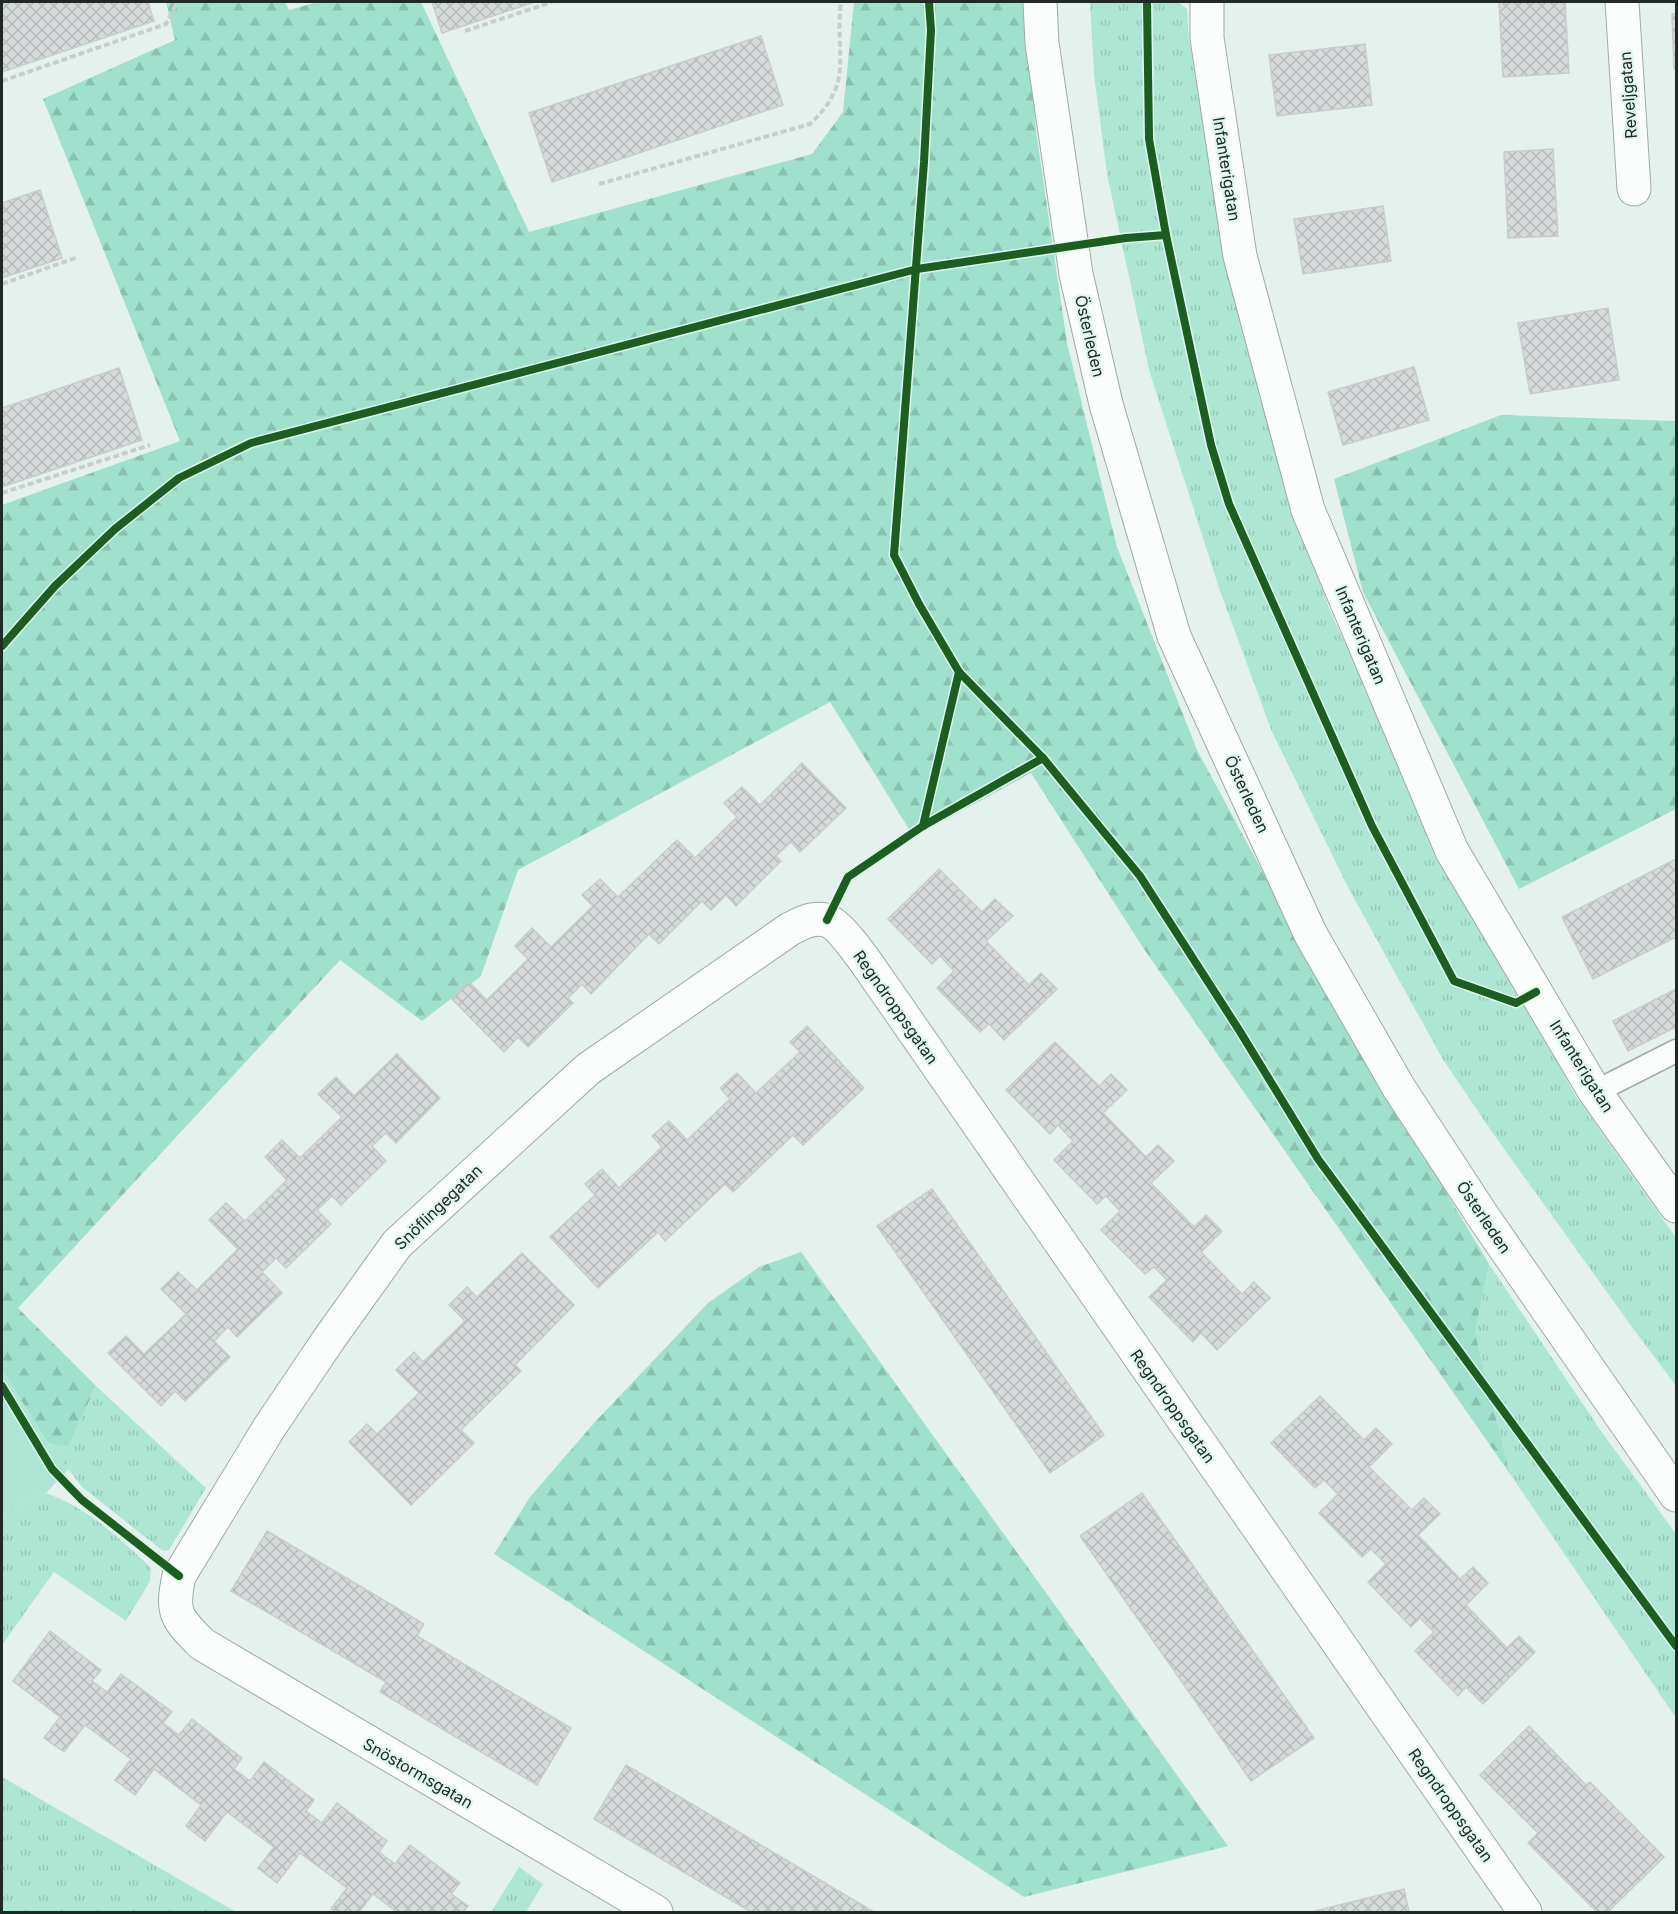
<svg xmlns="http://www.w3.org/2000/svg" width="1678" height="1914" font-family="Inter,sans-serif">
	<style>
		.grass { fill: url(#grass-tufts) }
		.forest { fill: url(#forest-firs) }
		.green { fill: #ade7d4 }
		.building { fill: url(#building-cross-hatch); stroke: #c8cccd; stroke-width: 1.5 }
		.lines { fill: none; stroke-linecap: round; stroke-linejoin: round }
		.lane-casing { stroke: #a0aaa7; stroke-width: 25 }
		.street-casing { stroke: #a0aaa7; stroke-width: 35 }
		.secondary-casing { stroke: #a0aaa7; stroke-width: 35 }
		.path { stroke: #cacfcc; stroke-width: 4; stroke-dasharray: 6 3; stroke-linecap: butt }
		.lane { stroke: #fbfdfc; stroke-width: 22 }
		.street { stroke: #fbfdfc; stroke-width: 33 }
		.secondary { stroke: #fbfdfc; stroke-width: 33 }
		.cycleway-casing { stroke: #dff7ee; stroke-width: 11 }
		.cycleway { stroke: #1b5e20; stroke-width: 8 }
		.labels { text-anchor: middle; stroke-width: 4.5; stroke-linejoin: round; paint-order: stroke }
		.street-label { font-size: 16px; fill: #202925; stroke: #dff7ee }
	</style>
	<defs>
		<pattern id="grass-tufts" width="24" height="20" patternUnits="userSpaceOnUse" patternTransform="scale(1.5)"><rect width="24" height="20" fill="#ade7d4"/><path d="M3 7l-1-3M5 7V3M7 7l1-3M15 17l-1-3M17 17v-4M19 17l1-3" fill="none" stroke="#95c6b6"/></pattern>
		<pattern id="forest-firs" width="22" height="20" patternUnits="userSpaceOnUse" patternTransform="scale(1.5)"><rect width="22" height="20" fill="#9fe1cd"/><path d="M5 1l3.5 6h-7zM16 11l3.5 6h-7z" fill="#89c1b0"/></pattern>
		<pattern id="building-cross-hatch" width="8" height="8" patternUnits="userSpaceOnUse" patternTransform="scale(1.5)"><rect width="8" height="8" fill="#d6dadb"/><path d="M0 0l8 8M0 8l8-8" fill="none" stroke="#b7bbbc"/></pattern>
	</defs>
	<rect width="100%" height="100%" fill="#e5f1ed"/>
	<g class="grass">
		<path d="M1090,2H1178L1187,9L1189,40L1213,156L1290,489L1329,608L1399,763L1575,1095L1676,1238V1386L1629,1323L1492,1132L1442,1058L1350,891L1272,732L1220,591L1149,370L1107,174L1094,75Z"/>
		<path d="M1489,1264L1601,1431L1676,1534V1718L1510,1474L1475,1333Z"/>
		<path d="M96,1386L206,1488L169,1550L163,1551L82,1487L48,1443L68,1447Z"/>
		<path d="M46,1493C89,1509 119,1537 151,1568L150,1581L126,1621L54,1572L2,1645V1515L28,1498Z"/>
		<path d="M2,1777L222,1904L237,1912H2Z"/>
		<path d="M519,1867L543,1884L526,1912H491Z"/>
	</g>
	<g class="forest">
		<path d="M166,2H285L289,10L318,2H421L529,232L812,154L843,112L854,2H1027L1036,131L1067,343L1117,547L1197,750L1336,1008L1489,1264L1475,1333L1510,1474L1144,949L1031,773L914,837L830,702L518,870L481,976L422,1021L340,960L18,1308L96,1386L68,1447L48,1443L2,1370V505L180,441L43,99L175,40Z"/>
		<path d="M1501,415L1676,421V809L1519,889L1363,592L1334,479Z"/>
		<path d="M801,1252L1228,1846L1024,1897L494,1554L530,1497L595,1422L708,1303L759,1267Z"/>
	</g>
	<path class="green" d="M2,1370L48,1443L69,1469L46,1493L28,1498L2,1515Z"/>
	<g class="building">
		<path d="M2,2H148L154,21L2,72Z"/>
		<path d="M432,2H535L442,33Z"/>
		<path d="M1499,2H1565L1569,73L1503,77Z"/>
		<path d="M1672,14H1676V69H1674Z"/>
		<path d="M761,36L783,105L552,182L529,113Z"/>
		<path d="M1365,44L1372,105L1277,116L1269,55Z"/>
		<path d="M1553,149L1558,236L1508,238L1504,152Z"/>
		<path d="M40,190L62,258L2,278V203Z"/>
		<path d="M1383,206L1391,261L1303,274L1294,219Z"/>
		<path d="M1608,308L1619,380L1530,394L1518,323Z"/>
		<path d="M1414,367L1429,420L1343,445L1328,392Z"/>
		<path d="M119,368L142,440L2,487V408Z"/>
		<path d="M802,763L846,808L800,852L791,842L776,856L781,861L736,906L726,895L711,910L702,901L659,944L649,934L591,994L582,984L568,998L573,1003L528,1047L518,1037L504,1052L452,999L469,982L487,1000L528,959L515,946L532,928L551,947L593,906L582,895L600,879L618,897L677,840L695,858L737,817L724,803L742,787L760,805Z"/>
		<path d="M1676,859V937L1593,979L1562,917Z"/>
		<path d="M939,869L982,912L995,899L1013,916L986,941L1029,985L1041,973L1057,989L1004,1040L989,1024L980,1032L937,988L954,971L940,956L932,964L888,919Z"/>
		<path d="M1676,989V1027L1628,1051L1613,1021Z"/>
		<path d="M807,1026L864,1088L803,1145L793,1135L733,1192L725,1184L665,1241L658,1232L598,1288L550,1237L595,1195L585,1184L602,1169L619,1188L662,1147L652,1136L669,1121L687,1140L730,1099L720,1088L737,1073L756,1093L800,1052L790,1042Z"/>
		<path d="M1055,1042L1099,1086L1111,1074L1127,1090L1103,1113L1146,1157L1158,1145L1174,1161L1151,1183L1194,1227L1206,1215L1222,1231L1201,1252L1242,1294L1254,1282L1270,1298L1217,1350L1201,1333L1193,1342L1149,1297L1167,1280L1154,1267L1145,1274L1101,1230L1120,1211L1106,1196L1097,1204L1054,1160L1073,1141L1058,1125L1050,1134L1006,1090Z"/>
		<path d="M397,1054L440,1098L396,1143L386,1133L372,1146L386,1161L341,1205L332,1196L317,1210L331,1224L286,1268L276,1258L262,1272L282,1293L237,1337L228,1327L214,1341L230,1357L185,1401L175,1391L161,1406L108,1353L126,1336L144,1354L186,1314L161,1289L178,1272L197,1290L238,1249L209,1220L226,1203L245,1221L287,1180L265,1157L282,1140L300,1158L342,1117L318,1094L336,1077L354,1096Z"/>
		<path d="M932,1189L1104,1435L1050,1473L877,1226Z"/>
		<path d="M522,1253L574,1305L515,1365L521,1371L461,1430L474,1443L411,1505L349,1442L367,1424L377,1434L419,1393L396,1370L414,1352L423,1362L465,1321L449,1305L467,1287L477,1297Z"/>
		<path d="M1320,1396L1364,1440L1376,1428L1392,1444L1369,1467L1412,1510L1424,1498L1440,1514L1418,1535L1460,1579L1473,1567L1488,1583L1466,1605L1507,1648L1519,1636L1535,1652L1483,1704L1466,1687L1458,1696L1415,1651L1434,1632L1420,1618L1411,1627L1368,1582L1386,1564L1371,1549L1362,1557L1319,1513L1338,1494L1324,1480L1315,1488L1271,1443Z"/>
		<path d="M1142,1493L1314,1738L1251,1781L1080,1536Z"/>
		<path d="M267,1531L424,1624L417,1636L571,1728L537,1785L380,1692L386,1682L231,1591Z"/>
		<path d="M50,1631L101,1670L92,1681L107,1692L121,1674L172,1712L163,1723L179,1735L192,1719L242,1758L234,1769L250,1781L264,1762L314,1800L306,1811L322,1823L337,1803L387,1841L379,1852L395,1864L410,1845L460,1883L451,1894L468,1906L463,1912H397L373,1894L359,1912H336L331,1909L347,1888L300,1853L277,1883L258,1868L274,1847L227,1812L205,1841L186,1826L201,1805L154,1769L135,1795L115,1780L131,1759L85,1725L64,1752L44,1738L60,1717L13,1681Z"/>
		<path d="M1529,1726L1586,1785L1590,1782L1664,1857L1608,1912H1597L1528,1843L1538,1833L1480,1775Z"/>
		<path d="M626,1765L874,1912H751L594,1819Z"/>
		<path d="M1404,1889L1409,1912H1311Z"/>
	</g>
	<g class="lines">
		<g class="lane-casing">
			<path id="lane" d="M1595,1092L1676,1051"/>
		</g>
		<g class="street-casing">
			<g id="street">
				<path d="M1207,2V38L1240,256L1308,510L1452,851L1595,1092L1676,1206"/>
				<path d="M1622,2L1634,189"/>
				<path d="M656,1912L202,1644C176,1618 171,1613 179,1576L269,1428L329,1339L397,1244L588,1069L790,929C802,923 812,917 826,920C843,925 875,976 886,991L1525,1912"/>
			</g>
		</g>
		<g class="secondary-casing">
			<path id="secondary" d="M1040,2L1042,43L1076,274L1106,404L1174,636L1311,935L1399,1088L1484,1218L1676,1495"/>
		</g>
		<g class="path">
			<path d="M465,31L552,2"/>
			<path d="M2,81L166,24L177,2"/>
			<path d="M599,184L810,124C856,81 834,55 841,2"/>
			<path d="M2,284L78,257"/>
			<path d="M2,493L150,445"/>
		</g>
		<use href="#lane" class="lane"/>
		<use href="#street" class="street"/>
		<use href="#secondary" class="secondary"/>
		<g class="cycleway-casing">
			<g id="cycleway">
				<path d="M929,2L931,30L924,162L894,555L919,604L959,672L1043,758L1140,876L1239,1030L1318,1159L1676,1646"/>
				<path d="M1147,2L1149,139L1166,235L1211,445L1229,504L1372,826L1454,981L1516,1003L1536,992"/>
				<path d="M2,646L55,586L115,529L179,478L251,443L917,269L1126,238L1166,235"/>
				<path d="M923,826L959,672"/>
				<path d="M827,920L848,877L923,826L1043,758"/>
				<path d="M2,1386L52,1469L82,1500L179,1576"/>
			</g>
		</g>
		<use href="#cycleway" class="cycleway"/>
	</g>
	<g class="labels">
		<g class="street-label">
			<text transform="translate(1628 95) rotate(-94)" y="6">Reveljgatan</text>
			<text transform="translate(1227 169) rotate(81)" y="6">Infanterigatan</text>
			<text transform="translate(1090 336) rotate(77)" y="6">Österleden</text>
			<text transform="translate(1361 635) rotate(67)" y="6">Infanterigatan</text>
			<text transform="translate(1247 794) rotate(65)" y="6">Österleden</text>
			<text transform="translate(896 1007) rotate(55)" y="6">Regndroppsgatan</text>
			<text transform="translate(1582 1066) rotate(58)" y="6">Infanterigatan</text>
			<text transform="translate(438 1207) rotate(-44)" y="6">Snöflingegatan</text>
			<text transform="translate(1484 1217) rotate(56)" y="6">Österleden</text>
			<text transform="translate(1173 1406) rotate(55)" y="6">Regndroppsgatan</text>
			<text transform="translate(418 1773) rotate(30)" y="6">Snöstormsgatan</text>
			<text transform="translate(1451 1805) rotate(55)" y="6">Regndroppsgatan</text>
		</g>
	</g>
	<rect width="1678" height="1914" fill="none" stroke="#202925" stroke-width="6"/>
</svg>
